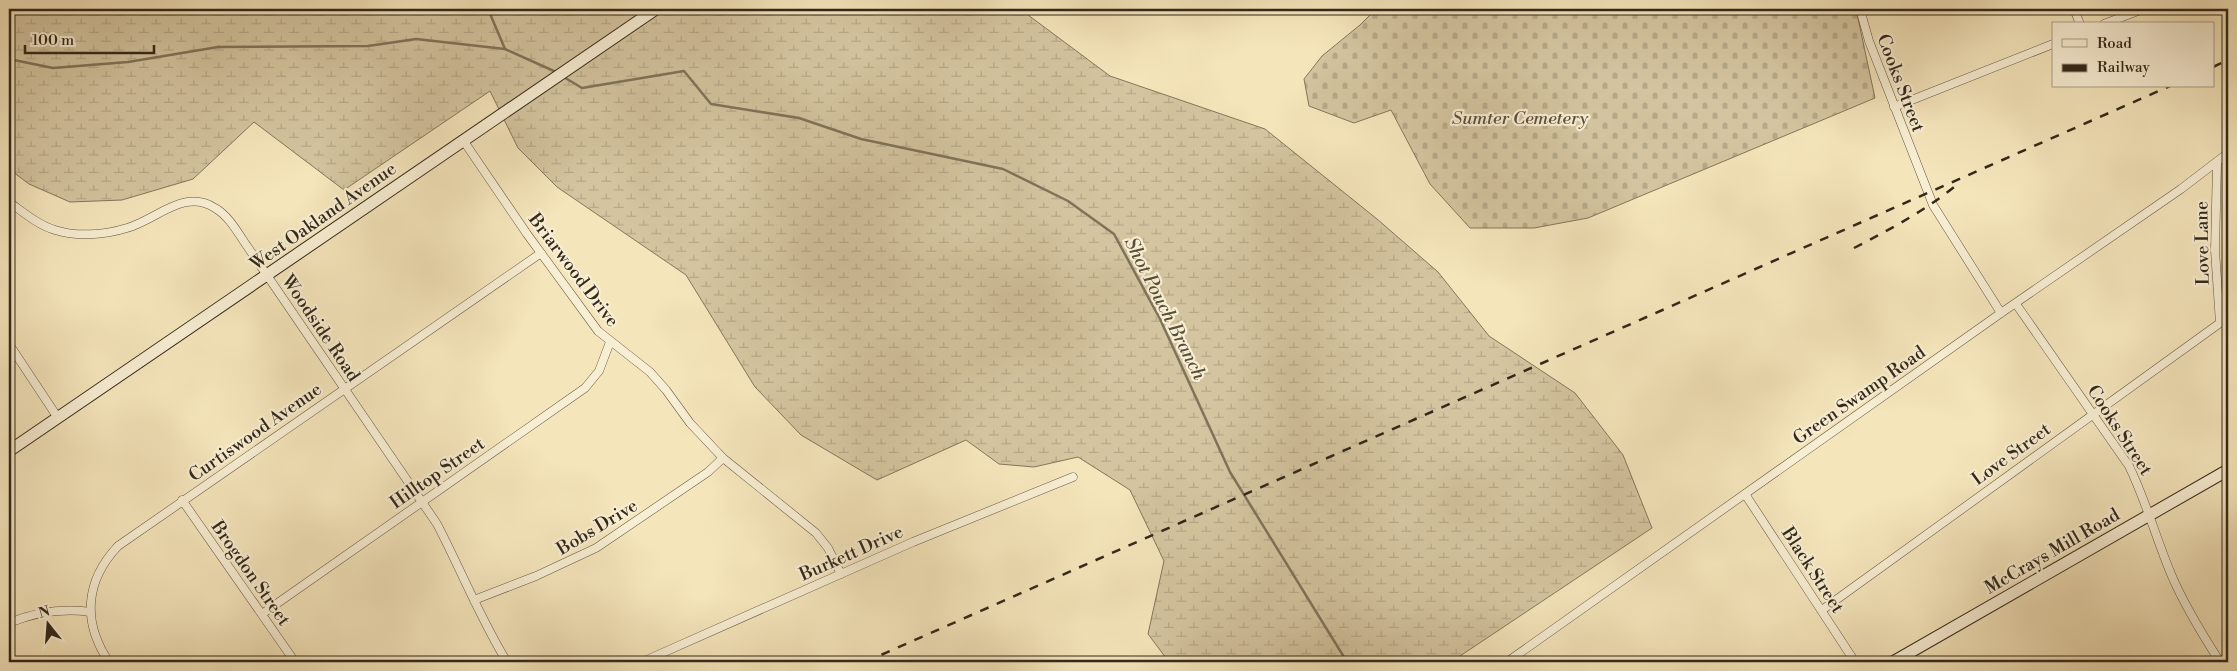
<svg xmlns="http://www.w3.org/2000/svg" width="2237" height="671" font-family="'Libre Bodoni',serif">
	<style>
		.wetland { fill: url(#wetland-marsh); stroke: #84765d }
		.cemetery { fill: url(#cemetery-stones); stroke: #84765d }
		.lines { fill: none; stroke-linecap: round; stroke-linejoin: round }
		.stream { stroke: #80735a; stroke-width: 2.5 }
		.street-casing { stroke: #645742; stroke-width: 9 }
		.secondary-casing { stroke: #33281a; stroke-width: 13 }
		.street { stroke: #f8eed3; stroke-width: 8 }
		.secondary { stroke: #f8eed3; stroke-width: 11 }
		.rail { stroke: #33281a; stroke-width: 2.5; stroke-dasharray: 9 9; stroke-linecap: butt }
		.labels { text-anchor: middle; stroke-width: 4.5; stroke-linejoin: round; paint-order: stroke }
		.street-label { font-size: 18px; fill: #33281a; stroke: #f8eed3 }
		.park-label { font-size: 18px; font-style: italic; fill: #5b4f3c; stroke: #f8eed3 }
		.water-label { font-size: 19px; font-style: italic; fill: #594e3a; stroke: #f8eed3 }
	</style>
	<defs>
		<pattern id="wetland-marsh" width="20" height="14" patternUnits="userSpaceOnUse" patternTransform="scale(1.25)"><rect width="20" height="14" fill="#d4c5a0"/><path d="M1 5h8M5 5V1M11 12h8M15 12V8" fill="none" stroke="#b6a989"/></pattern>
		<pattern id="cemetery-stones" width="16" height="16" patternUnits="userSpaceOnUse" patternTransform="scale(1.25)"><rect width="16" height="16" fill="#d4c5a0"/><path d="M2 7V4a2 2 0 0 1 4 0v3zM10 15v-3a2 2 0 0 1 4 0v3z" fill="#b6a989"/></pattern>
	</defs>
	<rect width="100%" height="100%" fill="#f5e5bb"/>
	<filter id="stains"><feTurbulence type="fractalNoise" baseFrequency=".004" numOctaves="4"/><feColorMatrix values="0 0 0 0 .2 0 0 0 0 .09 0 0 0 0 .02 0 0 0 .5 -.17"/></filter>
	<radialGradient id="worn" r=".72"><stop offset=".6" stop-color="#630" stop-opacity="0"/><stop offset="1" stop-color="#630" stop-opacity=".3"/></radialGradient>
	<path class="wetland" d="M9,9H1020L1110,76L1265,129L1377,219L1438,272L1489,336L1575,393L1623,455L1652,528L1451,662H1169L1148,634L1164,561L1130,490L1078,457L1034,467L999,464L966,440L877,480L801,435L755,387L686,275L557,187L518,148L490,91L344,190L254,122L193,179L122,200L70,202L29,184L9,169Z"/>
	<path class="cemetery" d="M1376,9H1856L1875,98L1588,218L1534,228H1470L1430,184L1391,110L1354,123L1309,106L1304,79L1322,56L1360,25Z"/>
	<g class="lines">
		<g class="stream">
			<path d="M488,9L505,49"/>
			<path d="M9,59L53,68L128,62L218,47L368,46L416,39L505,49L556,72"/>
			<path d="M562,76L582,88L684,71L711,104L799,118L861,139L1003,169L1068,201L1114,234L1160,319L1230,472L1347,662"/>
		</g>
		<g class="street-casing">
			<g id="street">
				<path d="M1862,9V16L1869,41L1933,205L2001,313"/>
				<path d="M2074,9L2080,24"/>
				<path d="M2104,24L2143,9"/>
				<path d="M1894,107L2053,44"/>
				<path d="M463,140L527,234L598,331L650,372L666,390L690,423L723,458L816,533L828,548L841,574"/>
				<path d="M9,202C23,212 38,225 55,230C77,237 104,235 127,228C156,220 184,188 215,208C229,216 238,233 247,246L437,524C461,570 480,618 507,662"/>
				<path d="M2016,304L2129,466C2146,501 2156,538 2171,574C2184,605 2202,634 2220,662"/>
				<path d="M9,344L58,418"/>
				<path d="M1745,494L1855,662"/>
				<path d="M182,500L295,662"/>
				<path d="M474,600L536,576L596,548L708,472L723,458"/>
				<path d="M1822,610L2220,323L2215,250L2217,163"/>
				<path d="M262,614L585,388L599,371L610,342"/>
				<path d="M9,623C36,612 61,608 90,612"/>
				<path d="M109,662C82,622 85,581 118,546L541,253"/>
				<path d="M642,662L913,542L1073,477"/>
				<path d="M1507,662L2001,313L2181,189L2228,153"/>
			</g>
		</g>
		<g class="secondary-casing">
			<g id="secondary">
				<path d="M9,451L656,9"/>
				<path d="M1893,662L2228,470"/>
			</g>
		</g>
		<use href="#street" class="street"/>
		<use href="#secondary" class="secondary"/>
		<g class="rail">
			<path d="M2213,67L2228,60"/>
			<path d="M1854,248C1891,229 1926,210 1958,184"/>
			<path d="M865,662L2170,86"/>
		</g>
	</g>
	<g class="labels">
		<g class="street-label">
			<text transform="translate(1901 83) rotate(69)" y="6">Cooks Street</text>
			<text transform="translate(323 216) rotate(-35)" y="6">West Oakland Avenue</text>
			<text transform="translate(2202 243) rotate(-91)" y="6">Love Lane</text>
			<text transform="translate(574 270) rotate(53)" y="6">Briarwood Drive</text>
			<text transform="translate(321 328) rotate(56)" y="6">Woodside Road</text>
			<text transform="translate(1859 395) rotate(-35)" y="6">Green Swamp Road</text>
			<text transform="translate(2120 430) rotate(57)" y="6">Cooks Street</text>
			<text transform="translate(255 432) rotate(-35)" y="6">Curtiswood Avenue</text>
			<text transform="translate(2011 454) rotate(-36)" y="6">Love Street</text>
			<text transform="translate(437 473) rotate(-35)" y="6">Hilltop Street</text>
			<text transform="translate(597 527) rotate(-31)" y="6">Bobs Drive</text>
			<text transform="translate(2052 551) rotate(-30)" y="6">McCrays Mill Road</text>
			<text transform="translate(851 553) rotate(-24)" y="6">Burkett Drive</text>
			<text transform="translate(1813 570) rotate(57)" y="6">Black Street</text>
			<text transform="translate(251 573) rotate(55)" y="6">Brogdon Street</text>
		</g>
		<g class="park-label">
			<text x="1520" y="124">Sumter Cemetery</text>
		</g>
		<g class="water-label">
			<text transform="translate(1166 308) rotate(63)" y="7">Shot Pouch Branch</text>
		</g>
	</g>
	<rect width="2237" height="671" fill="none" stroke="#f5e5bb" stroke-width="30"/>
	<rect x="10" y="10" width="2217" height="651" fill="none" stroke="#33281a" stroke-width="2.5"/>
	<rect x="15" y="15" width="2207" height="641" fill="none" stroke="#33281a"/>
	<rect x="2052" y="22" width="162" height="65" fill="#f8eed3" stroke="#a99f89"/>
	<rect x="2062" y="39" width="25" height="8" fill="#f8eed3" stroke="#a99f89"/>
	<text x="2097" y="48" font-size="15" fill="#33281a">Road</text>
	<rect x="2062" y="64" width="25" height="8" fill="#33281a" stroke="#a99f89"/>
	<text x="2097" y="72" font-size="15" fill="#33281a">Railway</text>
	<g transform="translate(48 624) rotate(343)" stroke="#f8eed3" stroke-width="4" paint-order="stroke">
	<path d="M0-4L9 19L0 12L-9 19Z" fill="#33281a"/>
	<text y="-8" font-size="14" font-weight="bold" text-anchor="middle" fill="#33281a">N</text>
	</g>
	<path d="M25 45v8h129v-8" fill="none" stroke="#33281a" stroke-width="2.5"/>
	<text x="32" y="45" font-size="15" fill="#33281a" stroke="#f8eed3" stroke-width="4" paint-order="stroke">100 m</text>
	<rect width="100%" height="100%" filter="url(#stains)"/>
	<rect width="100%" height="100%" fill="url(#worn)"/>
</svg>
